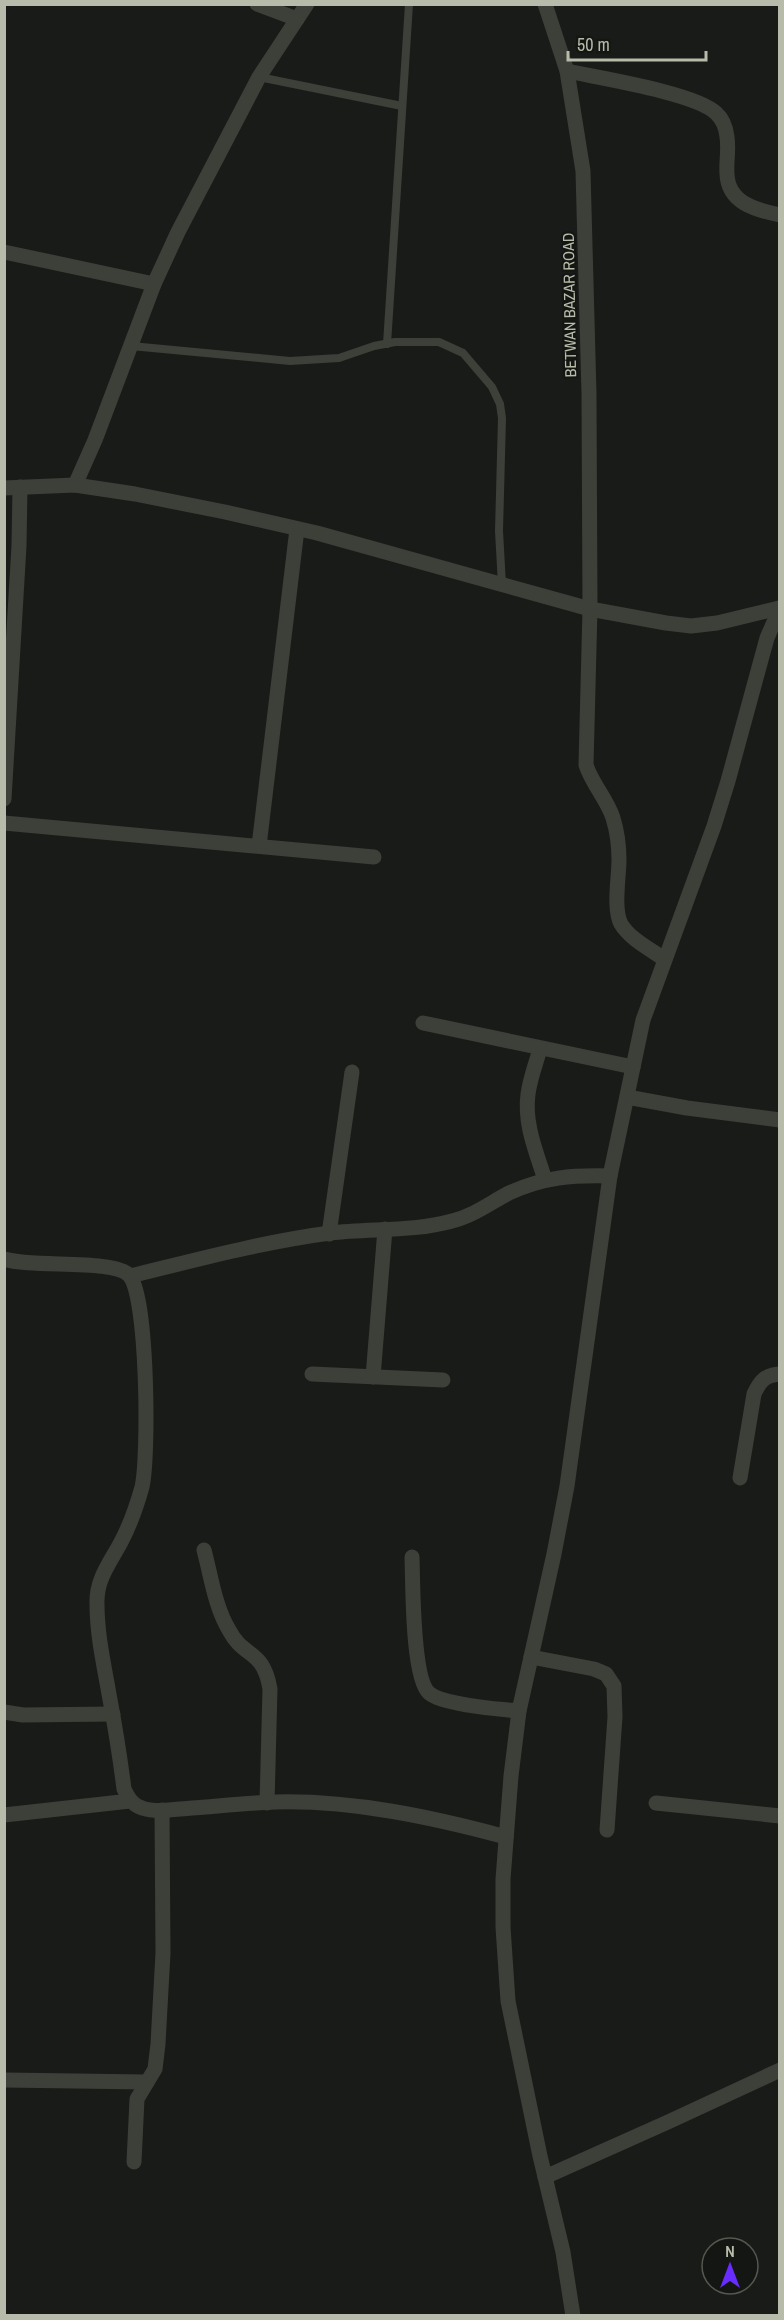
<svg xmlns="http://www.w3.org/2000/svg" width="784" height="2320" font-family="'Archivo Narrow',sans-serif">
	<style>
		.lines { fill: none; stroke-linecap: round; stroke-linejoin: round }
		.service { stroke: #3d4039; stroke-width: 8 }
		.minor { stroke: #3d4039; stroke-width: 15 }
		.labels { text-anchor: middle; stroke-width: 4.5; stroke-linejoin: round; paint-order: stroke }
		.street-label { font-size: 16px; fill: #b6bca9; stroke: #141613 }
	</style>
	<rect width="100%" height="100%" fill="#191b18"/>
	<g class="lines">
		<g class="service">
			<path d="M259,77L402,106"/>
			<path d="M387,344L409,4"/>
			<path d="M131,346L290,361L339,358L374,346L395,342H439L463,353L492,387L500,404L502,418L499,531L502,585"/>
		</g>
		<g class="minor">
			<path d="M257,4L297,19"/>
			<path d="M545,4L567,71L583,171L589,394L590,609L586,765C592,784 607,799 613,818C617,831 619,846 619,860C619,877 613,909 621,924C630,939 650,949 664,959"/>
			<path d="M567,71C599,78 695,93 716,113C724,120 726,128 727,137C729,150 726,162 727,174C728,203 756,210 780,215"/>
			<path d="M4,252L154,284"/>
			<path d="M75,485L95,440L154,284L178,232L259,77L307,4"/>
			<path d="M4,488L75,485L135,494L225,512L317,533L590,609L666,623L691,626L717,623L779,608"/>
			<path d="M4,799L19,546L20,487"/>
			<path d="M4,823L374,857"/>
			<path d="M259,846L297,529"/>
			<path d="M423,1023L633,1067"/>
			<path d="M540,1049C536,1063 530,1079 528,1094C524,1124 536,1151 545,1180"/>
			<path d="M627,1097L687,1108L780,1120"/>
			<path d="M329,1234L352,1072"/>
			<path d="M4,1259C32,1268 114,1259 129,1275C148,1295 149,1457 142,1487C137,1505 130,1525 121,1542C110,1563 96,1579 97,1604C97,1635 104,1665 109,1694C115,1726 120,1757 124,1789C128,1797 132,1805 142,1808C157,1813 176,1809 192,1808C219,1806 247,1803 275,1802C352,1800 432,1817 506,1837"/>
			<path d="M130,1276C196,1260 262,1242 330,1233C370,1228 413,1232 452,1221C473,1216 490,1203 509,1193C544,1177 572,1175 610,1176"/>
			<path d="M312,1374L443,1380"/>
			<path d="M373,1377L385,1229"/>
			<path d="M740,1478L754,1394C760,1381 765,1375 780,1374"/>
			<path d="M204,1550C211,1576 215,1607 229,1630C244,1659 263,1648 270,1689L267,1803"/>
			<path d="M412,1557C413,1583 412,1678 429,1693C443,1705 499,1709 519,1711"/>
			<path d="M531,1657L594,1669L606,1674L614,1686L615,1717L607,1830"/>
			<path d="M4,1712L23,1715L113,1714"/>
			<path d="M656,1803L780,1816"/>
			<path d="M4,1815L130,1801"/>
			<path d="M4,2080L147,2082"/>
			<path d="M134,2162L137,2099L155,2069L158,2044L163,1953L162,1810"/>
			<path d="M545,2177L668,2122L780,2070"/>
			<path d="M573,2316L563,2252L540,2156L508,2001L503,1927V1879L511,1776L519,1711L554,1554L567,1486L610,1176L643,1020L714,826L728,781L767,638L780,608"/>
		</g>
	</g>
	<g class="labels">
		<g class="street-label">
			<text transform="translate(569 305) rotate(-91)" y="6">BETWAN BAZAR ROAD</text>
		</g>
	</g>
	<rect width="784" height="2320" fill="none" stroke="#b6bca9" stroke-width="12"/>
	<g transform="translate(730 2266)"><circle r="28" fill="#141613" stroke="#55584f" stroke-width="1.5"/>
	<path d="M0-4.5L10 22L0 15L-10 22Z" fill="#682cff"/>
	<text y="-9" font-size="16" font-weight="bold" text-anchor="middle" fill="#b6bca9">N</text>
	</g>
	<path d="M568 51v9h138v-9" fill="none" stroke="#b6bca9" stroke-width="3"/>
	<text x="577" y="51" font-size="18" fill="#b6bca9" stroke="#141613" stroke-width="4.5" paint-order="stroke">50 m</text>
</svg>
